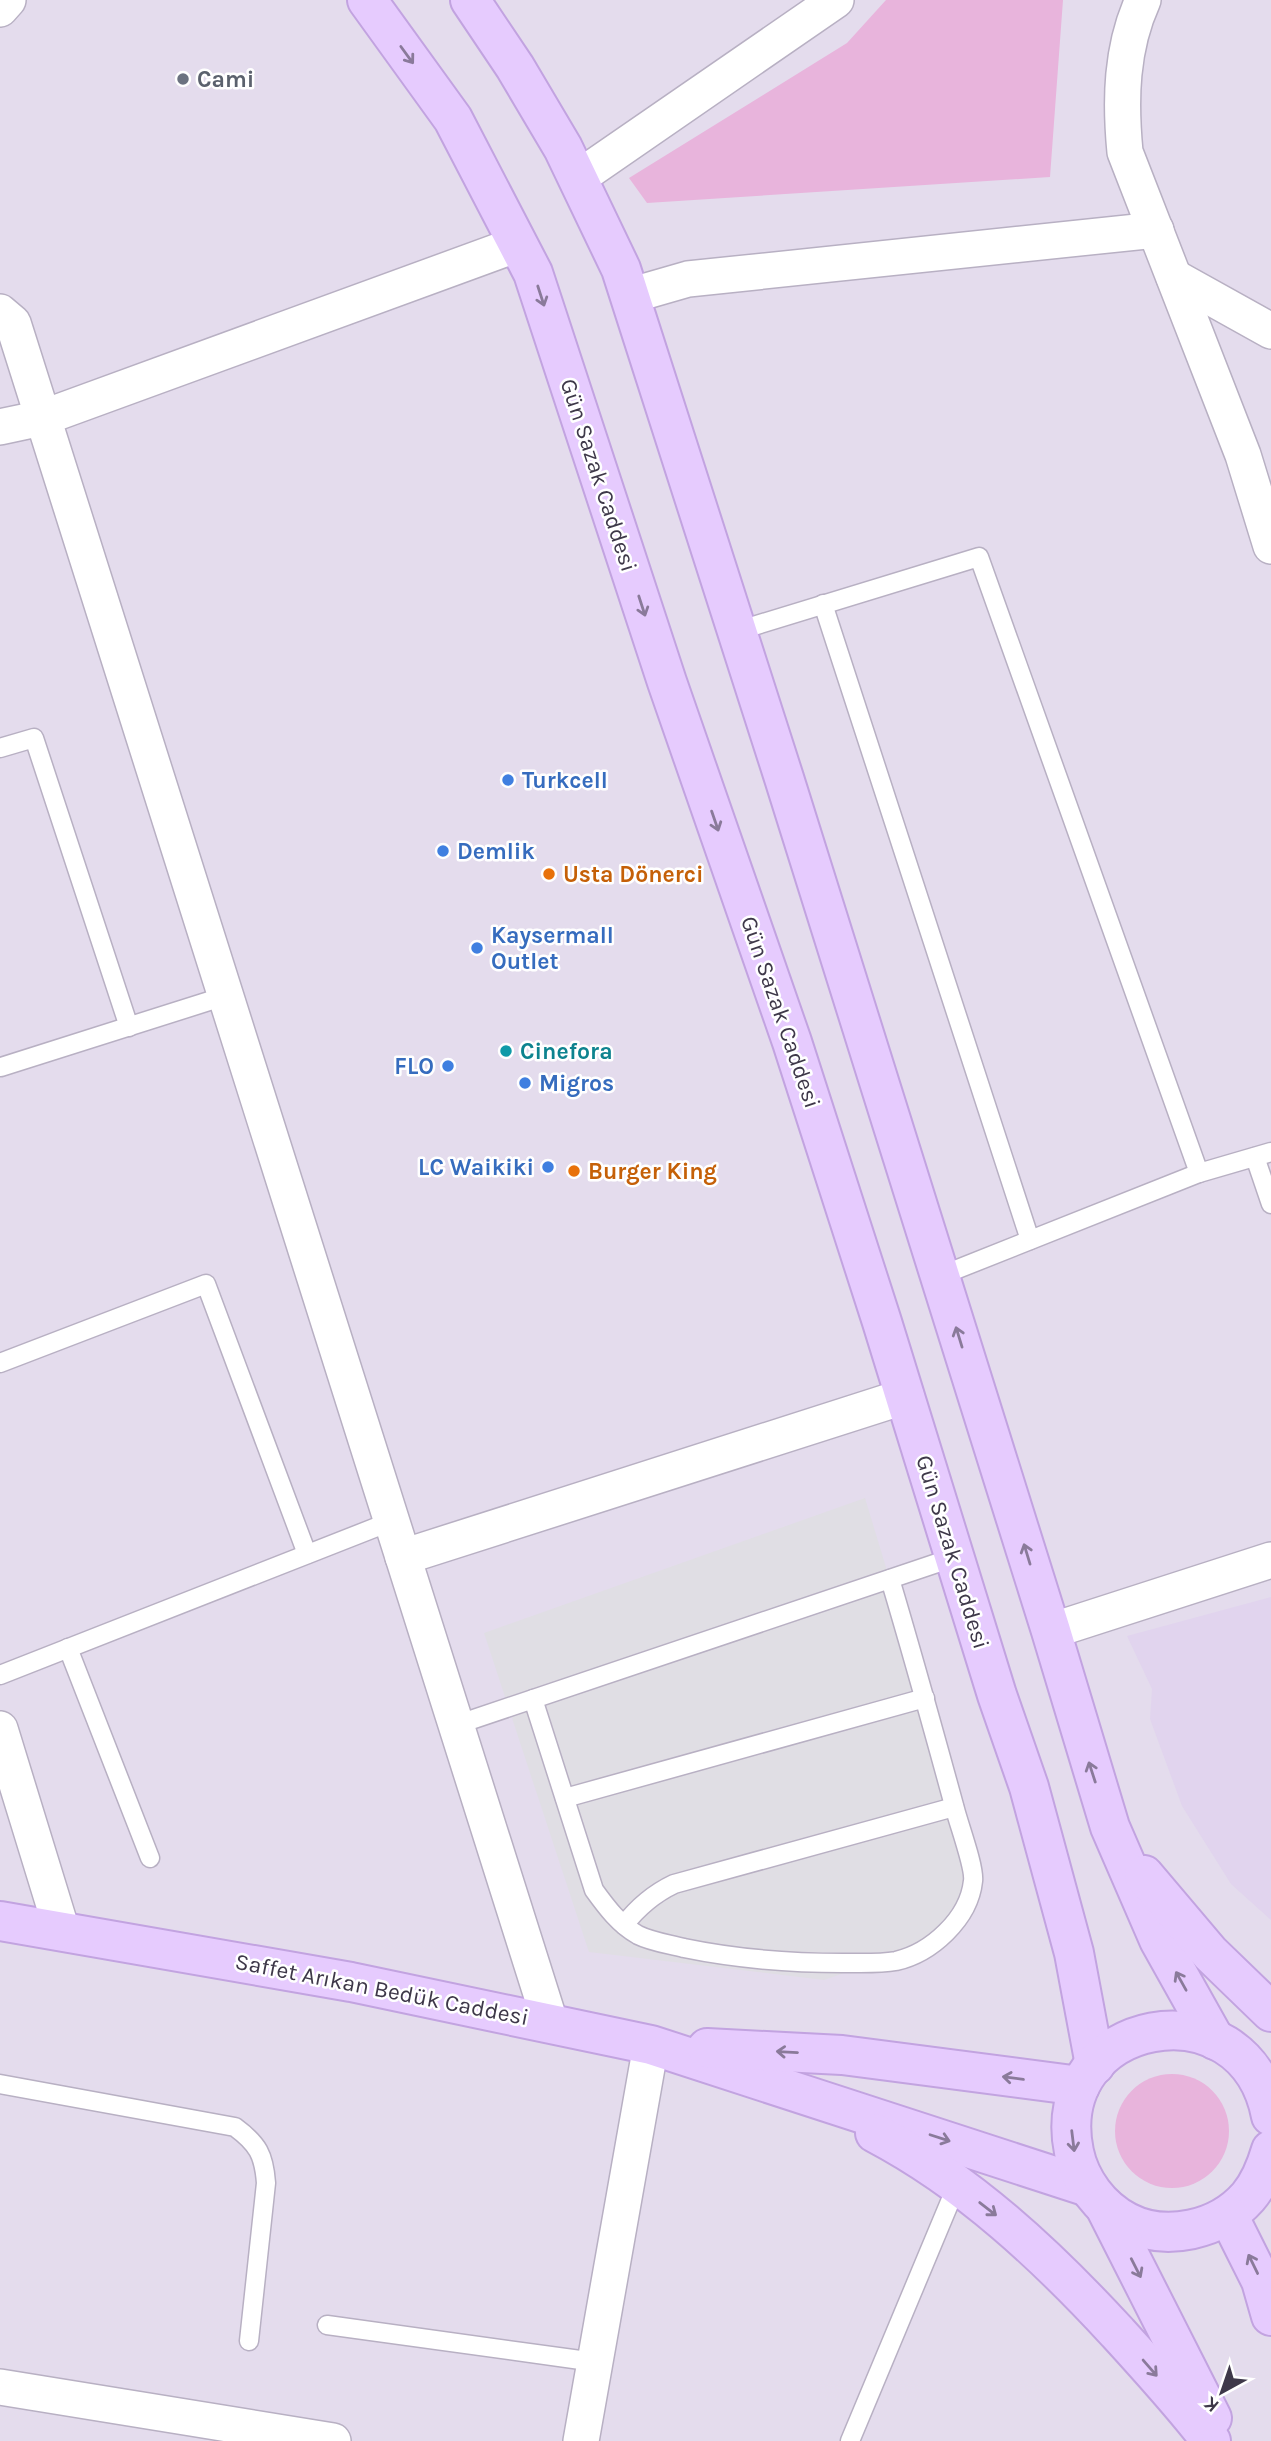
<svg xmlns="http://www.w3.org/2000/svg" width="1271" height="2441" font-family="Karla,sans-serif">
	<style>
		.residential { fill: #e4dced }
		.education { fill: #e1d4ee }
		.green { fill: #e8b4dc }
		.parking { fill: #e0dee4 }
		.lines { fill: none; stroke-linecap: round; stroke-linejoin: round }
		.lane-casing { stroke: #b8b0c3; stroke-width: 21 }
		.street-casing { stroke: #b8b0c3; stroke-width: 38 }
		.secondary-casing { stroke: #c2a3e0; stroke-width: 42 }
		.lane { stroke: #fff; stroke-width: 18 }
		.street { stroke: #fff; stroke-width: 35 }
		.secondary { stroke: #e6cbfe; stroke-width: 38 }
		.oneway { stroke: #8a7a9a }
		.worship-dot { fill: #6b7280; stroke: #fff; stroke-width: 2.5 }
		.shop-dot { fill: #3f7fe0; stroke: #fff; stroke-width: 2.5 }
		.food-dot { fill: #e8710a; stroke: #fff; stroke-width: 2.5 }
		.culture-dot { fill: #0f9aa8; stroke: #fff; stroke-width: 2.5 }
		.labels { text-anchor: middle; stroke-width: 5; stroke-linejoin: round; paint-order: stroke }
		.worship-label { font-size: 23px; font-weight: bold; fill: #5b616d; stroke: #fff; text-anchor: start }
		.street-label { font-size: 23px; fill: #3e3849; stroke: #fff }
		.shop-label { font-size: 23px; font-weight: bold; fill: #366cbe; stroke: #fff; text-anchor: start }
		.food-label { font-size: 23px; font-weight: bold; fill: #c56008; stroke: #fff; text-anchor: start }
		.culture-label { font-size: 23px; font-weight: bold; fill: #0d838f; stroke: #fff; text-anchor: start }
	</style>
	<rect width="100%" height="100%" fill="#efeaf5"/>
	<rect class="residential" x="0" y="0" width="1271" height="2441"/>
	<path class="education" d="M1271,1597V1920L1231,1884L1182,1806L1150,1719L1152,1689L1127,1636Z"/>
	<g class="green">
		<path d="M886,0H1063L1050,177L647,203L629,178L847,43Z"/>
		<circle cx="1172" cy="2131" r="57"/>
	</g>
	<path class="parking" d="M865,1498L982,1885L927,1944L824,1980L589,1952L484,1633Z"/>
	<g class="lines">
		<g class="lane-casing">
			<g id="lane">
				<path d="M823,604L1030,1240"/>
				<path d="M737,631L979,557L1199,1173L1271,1152"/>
				<path d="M0,748L34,738L129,1027"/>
				<path d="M1,1067L225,996"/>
				<path d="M1255,1157L1271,1204"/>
				<path d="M940,1276L1199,1173"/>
				<path d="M0,1363L206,1284L307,1554"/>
				<path d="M68,1648L150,1858"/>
				<path d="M0,1675L392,1521"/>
				<path d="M533,1699L594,1890C607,1908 619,1924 638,1935C652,1942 669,1944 684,1948C737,1959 789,1963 843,1963C860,1963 879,1964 896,1961C931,1953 969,1919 973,1881C975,1868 959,1825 955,1809C934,1732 913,1656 890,1579"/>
				<path d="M456,1725L955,1557"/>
				<path d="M565,1798L925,1698"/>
				<path d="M624,1925C638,1907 653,1894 674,1884L954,1807"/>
				<path d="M0,2084L235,2127C258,2144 264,2155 266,2183L249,2341"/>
				<path d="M327,2325L595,2362"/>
				<path d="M850,2441L957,2185"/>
			</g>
		</g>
		<g class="street-casing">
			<g id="street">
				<path d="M1143,0C1121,48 1120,100 1125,152L1243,455L1271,546"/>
				<path d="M0,9L8,0"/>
				<path d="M578,178L836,0"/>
				<path d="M1174,277L1271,331"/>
				<path d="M629,296L688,279L1156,230"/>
				<path d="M0,312L13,323L550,2022"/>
				<path d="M0,427L42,418L518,244"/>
				<path d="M403,1557L906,1396"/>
				<path d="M1051,1631L1271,1560"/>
				<path d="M0,1729L62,1931"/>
				<path d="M0,2387L333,2441"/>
				<path d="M581,2441L651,2045"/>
			</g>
		</g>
		<g class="secondary-casing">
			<g id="secondary">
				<path d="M367,0L453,119L533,273L667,682L792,1042L882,1322L997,1695L1029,1787L1074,1953L1095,2065"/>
				<path d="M470,0L515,67L563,148L621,269L784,778L1051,1631L1110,1827L1159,1940L1215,2040"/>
				<path d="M1144,1875L1210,1953L1271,2012"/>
				<path d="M0,1921L351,1982L651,2045L1088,2187"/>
				<path d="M707,2048L842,2055L1080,2086"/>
				<path d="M1271,2116C1245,1979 1046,2018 1074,2152C1080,2181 1100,2208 1127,2222C1166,2242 1219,2230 1248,2197C1260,2183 1266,2167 1271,2150"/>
				<path d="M875,2133C968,2182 1046,2255 1117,2332C1149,2367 1182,2403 1211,2441"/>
				<path d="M1105,2207L1212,2418"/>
				<path d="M1228,2215L1261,2281L1271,2316"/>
			</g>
		</g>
		<use href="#lane" class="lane"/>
		<use href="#street" class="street"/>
		<use href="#secondary" class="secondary"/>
	</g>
	<defs><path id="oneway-shaft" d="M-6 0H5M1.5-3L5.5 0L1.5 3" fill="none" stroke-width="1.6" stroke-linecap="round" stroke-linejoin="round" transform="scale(1.75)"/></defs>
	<g class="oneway">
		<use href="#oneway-shaft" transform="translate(407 55) rotate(54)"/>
		<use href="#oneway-shaft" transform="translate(541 296) rotate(72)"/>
		<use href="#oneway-shaft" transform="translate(642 606) rotate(72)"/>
		<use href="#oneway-shaft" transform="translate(715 821) rotate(71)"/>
		<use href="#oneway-shaft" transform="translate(959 1337) rotate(-107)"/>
		<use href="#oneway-shaft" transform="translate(1027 1554) rotate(-107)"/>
		<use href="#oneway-shaft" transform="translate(1092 1772) rotate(-108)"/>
		<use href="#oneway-shaft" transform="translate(1181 1981) rotate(-119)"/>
		<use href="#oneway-shaft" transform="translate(787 2052) rotate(-177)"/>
		<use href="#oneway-shaft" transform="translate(1013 2078) rotate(-172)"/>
		<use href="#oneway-shaft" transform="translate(940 2138) rotate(18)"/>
		<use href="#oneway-shaft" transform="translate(1073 2141) rotate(83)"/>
		<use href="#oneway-shaft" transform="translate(988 2209) rotate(38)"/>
		<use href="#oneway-shaft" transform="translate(1253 2264) rotate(-116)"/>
		<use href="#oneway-shaft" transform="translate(1136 2268) rotate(63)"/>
		<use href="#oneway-shaft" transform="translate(1150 2368) rotate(49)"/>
	</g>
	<circle class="worship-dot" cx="183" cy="79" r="7"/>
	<g class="shop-dot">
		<circle cx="508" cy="780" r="7"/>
		<circle cx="443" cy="851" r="7"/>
		<circle cx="477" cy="948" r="7"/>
		<circle cx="448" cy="1066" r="7"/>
		<circle cx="525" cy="1083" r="7"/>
		<circle cx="548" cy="1167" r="7"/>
	</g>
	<g class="food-dot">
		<circle cx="549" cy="874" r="7"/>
		<circle cx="574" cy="1171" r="7"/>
	</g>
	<circle class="culture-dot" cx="506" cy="1051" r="7"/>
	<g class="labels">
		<g class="worship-label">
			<text x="197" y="87">Cami</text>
		</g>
		<g class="street-label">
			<text transform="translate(599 475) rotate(72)" y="8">Gün Sazak Caddesi</text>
			<text transform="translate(781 1012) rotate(71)" y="8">Gün Sazak Caddesi</text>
			<text transform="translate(953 1552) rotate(73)" y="8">Gün Sazak Caddesi</text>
			<text transform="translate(382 1989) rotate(11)" y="8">Saffet Arıkan Bedük Caddesi</text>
		</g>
		<g class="shop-label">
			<text x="522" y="788">Turkcell</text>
			<text x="457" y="859">Demlik</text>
			<text x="491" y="943">Kaysermall<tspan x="491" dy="26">Outlet</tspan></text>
			<text x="434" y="1074" text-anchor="end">FLO</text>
			<text x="539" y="1091">Migros</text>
			<text x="534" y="1175" text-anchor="end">LC Waikiki</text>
		</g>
		<g class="food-label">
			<text x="563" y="882">Usta Dönerci</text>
			<text x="588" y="1179">Burger King</text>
		</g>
		<g class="culture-label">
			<text x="520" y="1059">Cinefora</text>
		</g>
	</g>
	<g transform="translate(1222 2392) rotate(220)" stroke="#ffffff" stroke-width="5" paint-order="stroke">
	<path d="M0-5L12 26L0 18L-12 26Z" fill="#3e3849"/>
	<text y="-10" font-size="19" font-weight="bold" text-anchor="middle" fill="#3e3849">K</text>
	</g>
</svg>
